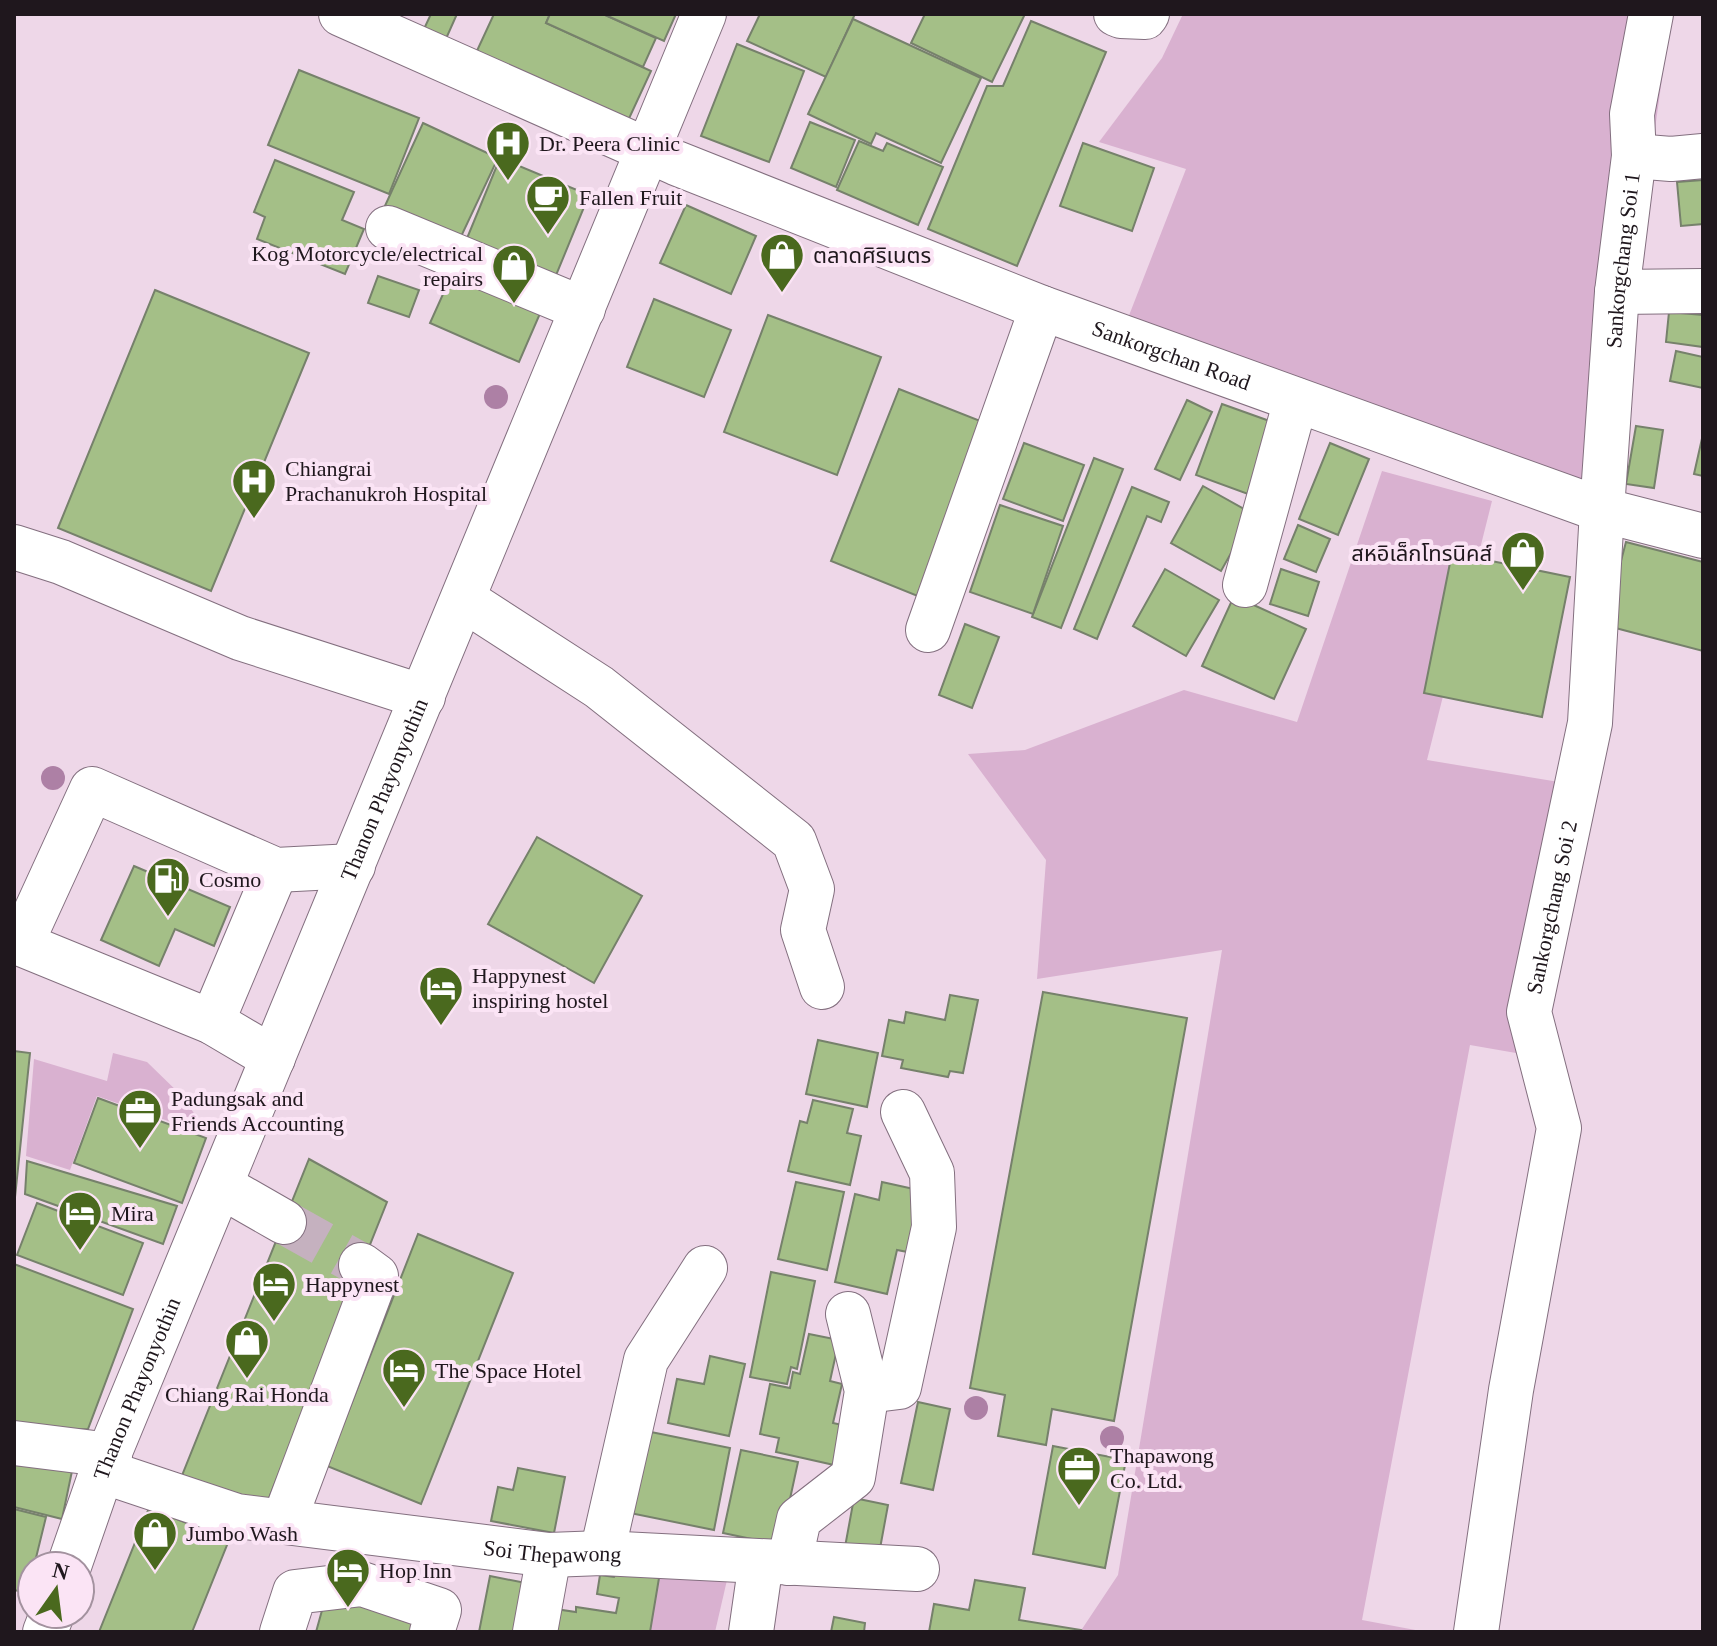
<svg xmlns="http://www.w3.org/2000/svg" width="1717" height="1646" font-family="'Times New Roman','Noto Sans Thai',serif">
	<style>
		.green { fill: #d9b1d0 }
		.building { fill: #a4bf87; stroke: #76816b; stroke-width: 2 }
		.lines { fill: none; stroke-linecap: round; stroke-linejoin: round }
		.minor-tunnel { stroke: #c5b1bf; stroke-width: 44; stroke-dasharray: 44 22; stroke-linecap: butt }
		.minor-casing { stroke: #836f7f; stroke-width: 46 }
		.major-casing { stroke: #836f7f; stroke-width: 46 }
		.minor { stroke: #fff; stroke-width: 44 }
		.major { stroke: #fff; stroke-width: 44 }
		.tree { fill: #ad80a5 }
		.labels { text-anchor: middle; stroke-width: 8; stroke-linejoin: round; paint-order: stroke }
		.poi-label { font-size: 22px; fill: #1f171d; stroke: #fbe4f5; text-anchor: start }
		.street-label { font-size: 22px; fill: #1f171d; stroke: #fbe4f5 }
	</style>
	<rect width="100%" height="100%" fill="#eed7e8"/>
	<g class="green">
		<path d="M1183,14H1671L1602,510L1121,336L1186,169L1099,142L1162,58Z"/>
		<path d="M1382,471L1492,501L1427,760L1571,784L1533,1056L1470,1045L1362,1620L1426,1632H1080L1118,1575L1222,950L1037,979L1046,860L968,754L1025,750L1184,690L1297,722Z"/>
		<path d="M113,1053L147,1062L184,1098L208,1135L97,1096L70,1170L26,1156L34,1059L107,1081Z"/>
		<path d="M658,1576L727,1580L715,1632H650Z"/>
	</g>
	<g class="building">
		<path d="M431,14H457L445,41L423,31Z"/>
		<path d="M494,14H550L546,23L651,71L626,125L475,55Z"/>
		<path d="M550,14H603L656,38L643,67L546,23Z"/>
		<path d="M603,14H676L664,41Z"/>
		<path d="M760,14H855L826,77L747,41Z"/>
		<path d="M925,14H1025L992,82L911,43Z"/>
		<path d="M853,19L981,78L941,163L876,133L871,144L808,114Z"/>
		<path d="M1031,21L1106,52L1017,266L928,229L987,86H1003Z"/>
		<path d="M737,44L804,71L769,162L701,136Z"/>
		<path d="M299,70L419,118L389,194L268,145Z"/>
		<path d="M810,122L855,140L836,187L791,168Z"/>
		<path d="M423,123L498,158L458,243L384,208Z"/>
		<path d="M859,141L883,151L887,143L943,167L918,225L837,190Z"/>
		<path d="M1083,143L1154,168L1132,231L1060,206Z"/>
		<path d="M500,158L589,195L552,285L463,248Z"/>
		<path d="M275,160L354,192L342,220L364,229L345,274L257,239L265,217L254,212Z"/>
		<path d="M1703,180V224L1681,226L1677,182Z"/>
		<path d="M686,205L756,236L731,294L660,263Z"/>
		<path d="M457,263L545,302L519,362L430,323Z"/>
		<path d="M378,276L419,290L409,317L368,303Z"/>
		<path d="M155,290L309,353L211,591L58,528Z"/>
		<path d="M654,299L731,330L704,397L627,367Z"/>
		<path d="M1669,312L1703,315V347L1666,342Z"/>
		<path d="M768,315L881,357L837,475L724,432Z"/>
		<path d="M1676,351L1703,357V388L1670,381Z"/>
		<path d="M899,389L993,426L925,599L831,561Z"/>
		<path d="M1187,400L1212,412L1180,480L1155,469Z"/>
		<path d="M1222,404L1275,423L1248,494L1196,475Z"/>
		<path d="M1636,426L1663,430L1654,488L1626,484Z"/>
		<path d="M1703,434V476L1694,474Z"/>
		<path d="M1024,443L1084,465L1063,521L1003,499Z"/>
		<path d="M1330,443L1369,459L1338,535L1299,519Z"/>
		<path d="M1094,458L1123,469L1061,628L1032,617Z"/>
		<path d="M1203,486L1253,514L1221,571L1171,543Z"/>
		<path d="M1132,487L1169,502L1161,522L1147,516L1097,639L1074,629Z"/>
		<path d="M1000,505L1063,526L1033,614L970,592Z"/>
		<path d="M1298,525L1330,539L1316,572L1284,559Z"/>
		<path d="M1626,542L1703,562V651L1604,625Z"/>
		<path d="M1452,553L1570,577L1542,717L1424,693Z"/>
		<path d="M1165,569L1219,600L1186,656L1133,626Z"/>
		<path d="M1281,569L1319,582L1308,616L1270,604Z"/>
		<path d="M1234,596L1306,629L1274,699L1202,666Z"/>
		<path d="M965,624L999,637L972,708L939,695Z"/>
		<path d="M537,837L642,896L594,983L488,924Z"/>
		<path d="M134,866L230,907L214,946L175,929L159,966L101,940Z"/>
		<path d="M1043,992L1187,1018L1114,1421L1052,1409L1046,1445L998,1436L1005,1395L970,1388Z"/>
		<path d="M950,995L978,1000L963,1073L950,1071L948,1077L901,1068L903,1060L882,1056L889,1020L904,1023L906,1012L945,1020Z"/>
		<path d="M818,1040L878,1053L867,1107L806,1094Z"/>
		<path d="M14,1051L30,1053L14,1207Z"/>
		<path d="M98,1098L206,1138L182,1203L74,1163Z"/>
		<path d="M813,1100L853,1109L847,1133L861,1136L850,1185L788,1171L800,1121L807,1123Z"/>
		<path d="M309,1159L387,1202L261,1518L179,1483Z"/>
		<path d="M27,1161L177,1206L163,1244L25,1194Z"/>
		<path d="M796,1182L844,1192L827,1270L778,1259Z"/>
		<path d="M882,1182L932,1193L918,1254L897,1250L887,1294L835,1282L855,1194L879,1200Z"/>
		<path d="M37,1203L143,1243L123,1295L17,1255Z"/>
		<path d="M418,1234L513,1273L421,1504L327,1466Z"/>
		<path d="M14,1264L133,1309L88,1429L14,1430Z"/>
		<path d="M771,1272L815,1281L797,1369L791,1367L787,1384L750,1377Z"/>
		<path d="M809,1334L839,1340L830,1381L842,1384L833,1423L851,1427L843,1467L776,1452L779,1438L760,1434L770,1384L790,1388L793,1372L800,1374Z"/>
		<path d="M710,1356L745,1364L729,1436L668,1423L677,1379L704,1384Z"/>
		<path d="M918,1402L950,1409L933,1490L901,1483Z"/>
		<path d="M646,1431L730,1448L714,1530L630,1513Z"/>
		<path d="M1053,1446L1126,1460L1105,1568L1033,1554Z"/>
		<path d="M741,1450L798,1462L780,1545L723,1533Z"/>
		<path d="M14,1464L72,1471L62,1519L14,1507Z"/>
		<path d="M518,1468L565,1477L554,1533L491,1521L498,1487L513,1490Z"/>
		<path d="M854,1498L888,1505L879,1554L845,1547Z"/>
		<path d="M149,1508L229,1540L192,1632H99Z"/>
		<path d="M14,1509L46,1517L34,1566H32L27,1593L14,1590Z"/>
		<path d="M616,1571L659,1578L650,1632H552L555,1609L576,1612V1607L616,1613L619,1598L597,1594L600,1575L614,1577Z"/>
		<path d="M490,1576L536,1585L526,1632H479Z"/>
		<path d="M975,1580L1025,1588L1019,1620L1081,1630L1080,1632H929L934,1604L969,1610Z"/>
		<path d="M326,1596L422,1623L419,1632H316Z"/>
		<path d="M834,1617L865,1623L864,1632H831Z"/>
	</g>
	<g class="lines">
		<path class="minor-tunnel" d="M284,1222L361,1265"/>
		<g class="minor-casing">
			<g id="minor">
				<path id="s1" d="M341,14L676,163L1042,308L1602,510L1703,536"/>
				<path d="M1116,14L1121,16L1145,17L1147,14"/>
				<path d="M1634,156L1671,159L1703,156"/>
				<path d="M388,228L583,309"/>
				<path d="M1617,292L1703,291"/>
				<path d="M14,547L61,562L240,638L423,697"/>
				<path d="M1245,585L1296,400"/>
				<path d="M463,599L599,687L794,841L812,889L803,930L822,987"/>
				<path d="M928,630L1042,308"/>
				<path d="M212,1022L276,870"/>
				<path d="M273,1058L212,1022L21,944L92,789L276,870L353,866"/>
				<path d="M221,1186L284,1222"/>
				<path d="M867,1391L899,1387L934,1227L932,1173L903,1112"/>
				<path d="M14,1443L110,1455"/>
				<path id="s2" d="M102,1471L237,1516L549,1555L602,1553L917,1569"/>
				<path d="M284,1521L376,1276L361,1265"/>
				<path d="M602,1553L646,1360L705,1268"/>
				<path d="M789,1563L799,1519L853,1477L867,1391L848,1314"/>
				<path d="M282,1632L295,1592L362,1584L439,1610L432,1632"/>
				<path d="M535,1632L549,1555"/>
				<path d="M751,1632L761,1562"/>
				<path id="s3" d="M1476,1632L1511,1390L1559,1128L1529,1012L1590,723L1602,510L1617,292L1634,156L1632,114L1651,14"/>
			</g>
		</g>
		<g class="major-casing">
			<g id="major">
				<path id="s4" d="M69,1566L102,1471L704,14"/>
				<path d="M45,1632L52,1614"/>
			</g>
		</g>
		<use href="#minor" class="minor"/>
		<use href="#major" class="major"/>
	</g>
	<g class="tree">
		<circle cx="496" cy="397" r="12"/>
		<circle cx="53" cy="778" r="12"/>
		<circle cx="976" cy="1408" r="12"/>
		<circle cx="1112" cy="1438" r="12"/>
	</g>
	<defs>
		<g id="hospital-pin" transform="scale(2.3)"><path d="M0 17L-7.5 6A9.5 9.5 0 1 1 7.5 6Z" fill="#4a691e" stroke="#fbe4f5"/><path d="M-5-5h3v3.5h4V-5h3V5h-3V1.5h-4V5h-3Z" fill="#fff"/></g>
		<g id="cafe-pin" transform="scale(2.3)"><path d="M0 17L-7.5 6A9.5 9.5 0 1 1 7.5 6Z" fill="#4a691e" stroke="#fbe4f5"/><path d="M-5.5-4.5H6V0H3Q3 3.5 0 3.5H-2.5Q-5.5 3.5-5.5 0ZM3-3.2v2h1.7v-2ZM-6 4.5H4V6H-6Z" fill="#fff"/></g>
		<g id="shop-pin" transform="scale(2.3)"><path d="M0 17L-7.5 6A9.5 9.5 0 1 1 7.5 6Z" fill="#4a691e" stroke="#fbe4f5"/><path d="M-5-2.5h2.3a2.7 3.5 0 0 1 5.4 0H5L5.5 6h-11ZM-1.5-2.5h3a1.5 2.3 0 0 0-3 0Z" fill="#fff"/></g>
		<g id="fuel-pin" transform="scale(2.3)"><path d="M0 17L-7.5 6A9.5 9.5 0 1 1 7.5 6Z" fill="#4a691e" stroke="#fbe4f5"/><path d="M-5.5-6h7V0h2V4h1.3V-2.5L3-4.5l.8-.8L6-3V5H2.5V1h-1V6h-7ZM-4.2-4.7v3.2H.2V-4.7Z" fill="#fff"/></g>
		<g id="hotel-pin" transform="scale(2.3)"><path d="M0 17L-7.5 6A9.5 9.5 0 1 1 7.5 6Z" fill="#4a691e" stroke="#fbe4f5"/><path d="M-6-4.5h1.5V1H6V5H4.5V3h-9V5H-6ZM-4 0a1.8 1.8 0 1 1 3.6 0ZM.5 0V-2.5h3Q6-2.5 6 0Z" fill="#fff"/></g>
		<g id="office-pin" transform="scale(2.3)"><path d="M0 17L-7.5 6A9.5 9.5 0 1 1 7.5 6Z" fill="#4a691e" stroke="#fbe4f5"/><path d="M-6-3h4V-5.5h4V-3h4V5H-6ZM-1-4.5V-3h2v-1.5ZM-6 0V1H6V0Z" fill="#fff"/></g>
	</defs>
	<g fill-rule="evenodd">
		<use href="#hospital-pin" x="508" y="143"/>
		<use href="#cafe-pin" x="548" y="197"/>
		<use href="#shop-pin" x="782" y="255"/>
		<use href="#shop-pin" x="514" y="266"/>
		<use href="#hospital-pin" x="254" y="481"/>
		<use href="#shop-pin" x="1523" y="553"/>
		<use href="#fuel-pin" x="168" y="879"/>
		<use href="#hotel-pin" x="441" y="988"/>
		<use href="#office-pin" x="140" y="1111"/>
		<use href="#hotel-pin" x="80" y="1213"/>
		<use href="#hotel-pin" x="274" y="1284"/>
		<use href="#shop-pin" x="247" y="1341"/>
		<use href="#hotel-pin" x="404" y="1370"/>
		<use href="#office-pin" x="1079" y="1468"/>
		<use href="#shop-pin" x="155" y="1533"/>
		<use href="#hotel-pin" x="348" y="1570"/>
	</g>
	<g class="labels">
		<g class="poi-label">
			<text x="539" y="151">Dr. Peera Clinic</text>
			<text x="579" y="205">Fallen Fruit</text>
			<text x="483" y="261" text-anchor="end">Kog Motorcycle/electrical<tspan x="483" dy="25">repairs</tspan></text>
			<text x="813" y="263">ตลาดศิริเนตร</text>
			<text x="285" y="476">Chiangrai<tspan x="285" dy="25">Prachanukroh Hospital</tspan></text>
			<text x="1492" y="561" text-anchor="end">สหอิเล็กโทรนิคส์</text>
			<text x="199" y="887">Cosmo</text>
			<text x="472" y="983">Happynest<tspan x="472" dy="25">inspiring hostel</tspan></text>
			<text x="171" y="1106">Padungsak and<tspan x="171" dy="25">Friends Accounting</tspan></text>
			<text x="111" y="1221">Mira</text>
			<text x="305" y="1292">Happynest</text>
			<text x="435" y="1378">The Space Hotel</text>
			<text x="247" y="1402" text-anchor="middle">Chiang Rai Honda</text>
			<text x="1110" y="1463">Thapawong<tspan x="1110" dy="25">Co. Ltd.</tspan></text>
			<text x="186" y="1541">Jumbo Wash</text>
			<text x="379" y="1578">Hop Inn</text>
		</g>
		<g class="street-label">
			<text dy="8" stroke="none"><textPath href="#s3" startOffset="1390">Sankorgchang Soi 1</textPath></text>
			<text dy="8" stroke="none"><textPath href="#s1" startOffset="898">Sankorgchan Road</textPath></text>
			<text dy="8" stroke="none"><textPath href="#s4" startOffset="838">Thanon Phayonyothin</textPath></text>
			<text dy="8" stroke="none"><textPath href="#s3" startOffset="738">Sankorgchang Soi 2</textPath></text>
			<text dy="8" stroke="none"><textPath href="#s4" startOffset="190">Thanon Phayonyothin</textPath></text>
			<text dy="8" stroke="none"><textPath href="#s2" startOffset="460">Soi Thepawong</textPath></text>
		</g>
	</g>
	<rect width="1717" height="1646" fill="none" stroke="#1f171d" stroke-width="32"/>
	<g transform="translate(56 1590) rotate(14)"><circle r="38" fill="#fbe4f5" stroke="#a3929f" stroke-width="2"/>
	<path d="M0-6L14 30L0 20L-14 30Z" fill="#4a691e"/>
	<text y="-12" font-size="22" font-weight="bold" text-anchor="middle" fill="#1f171d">N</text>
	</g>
</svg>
